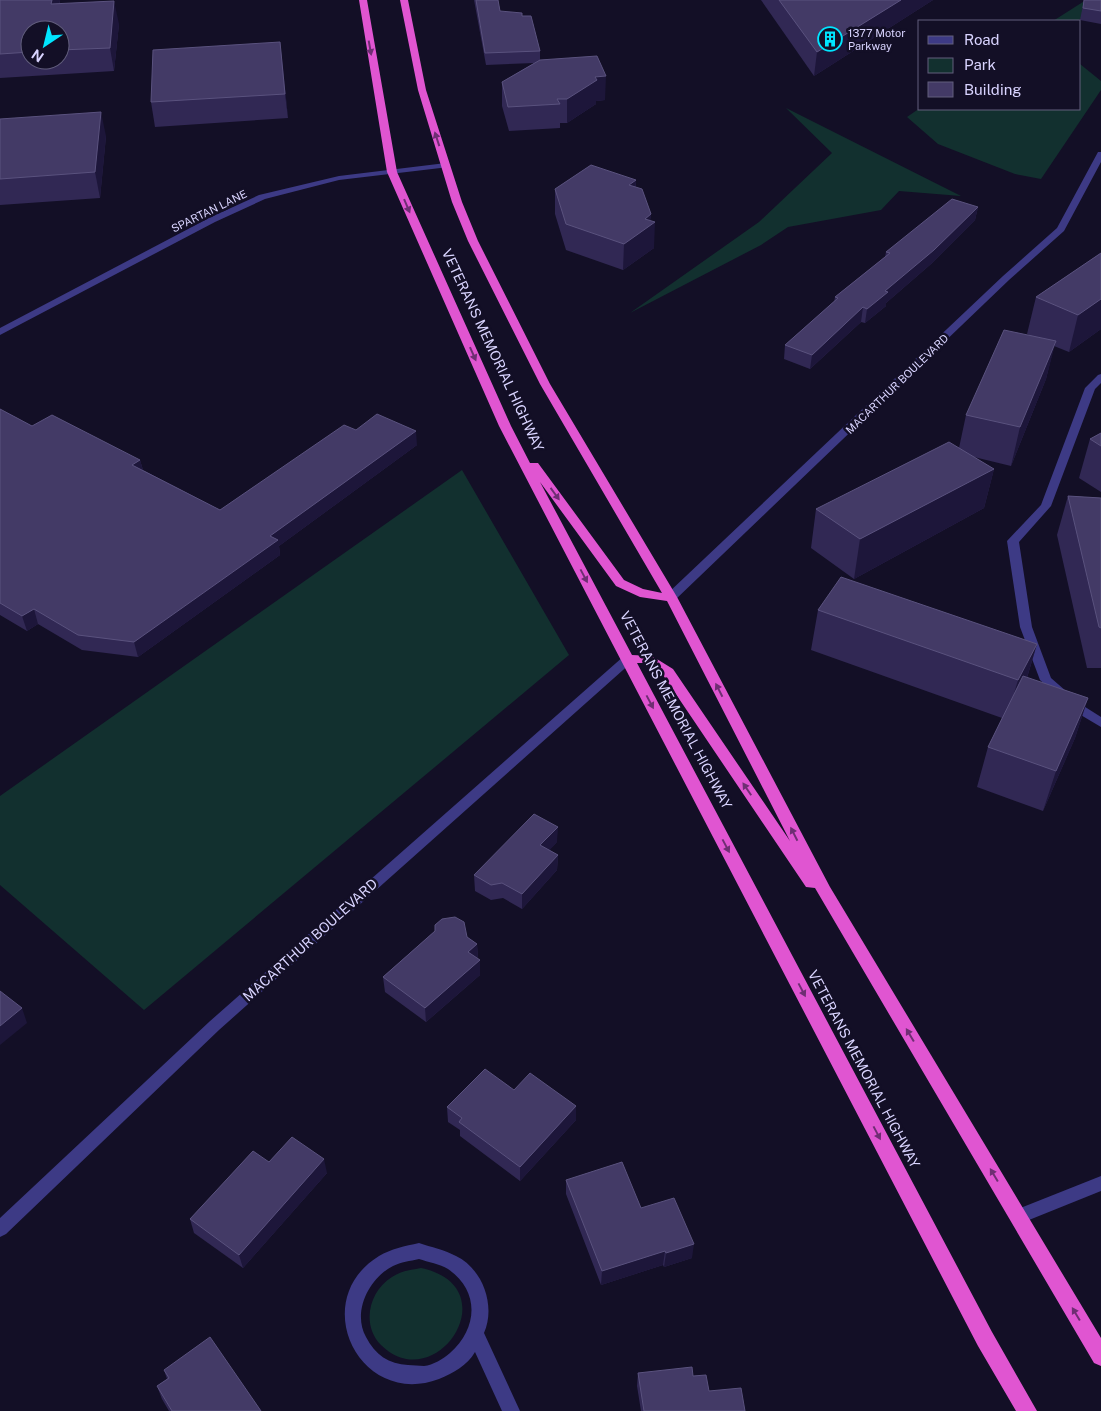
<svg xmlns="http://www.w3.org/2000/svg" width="1101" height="1411" font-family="'Public Sans',sans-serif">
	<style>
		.green { fill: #12302f }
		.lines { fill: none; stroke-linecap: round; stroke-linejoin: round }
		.minor { fill: #3d3a85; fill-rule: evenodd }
		.trunk { fill: #e055d1; fill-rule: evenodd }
		.wall { fill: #312854; fill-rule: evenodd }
		.shaded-wall { fill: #1d163a }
		.building { fill: #433a66; stroke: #5a527e }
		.oneway { fill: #6f2e73 }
		.labels { text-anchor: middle; stroke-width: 5; stroke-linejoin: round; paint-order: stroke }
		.far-poi-label { font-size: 11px; fill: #d9d4ff; stroke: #130f26; text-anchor: start }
		.far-street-label { font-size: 11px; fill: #d9d4ff; stroke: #130f26 }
		.street-label { font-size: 14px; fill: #d9d4ff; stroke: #130f26 }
	</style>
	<rect width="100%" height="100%" fill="#130f26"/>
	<g class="green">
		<path d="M1086,0L1101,5L1077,21H1053Z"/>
		<path d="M1080,64L1101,81V90L1041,179L1015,174L938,144L907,117L920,108L1080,109Z"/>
		<path d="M786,108L961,196L899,191L881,210L788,227L761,245L630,313L759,222L832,153Z"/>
		<path d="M462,470L569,655L144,1010L0,885V796Z"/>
		<path d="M421,1268C510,1287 436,1399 381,1345C361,1325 369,1291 392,1277C401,1271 410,1270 421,1268Z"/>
	</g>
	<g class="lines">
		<g class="minor">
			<path d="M1098,152H1101V162L1064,231L1009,280L675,600H667L665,597L667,594L1003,276L1057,228Z"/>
			<path d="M446,163L450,165L449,167L339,180L265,199L215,222L0,335V328L209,218L259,195L339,176Z"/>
			<path d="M1101,374V383L1095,389L1051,506L1019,542L1032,627L1051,678L1082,705L1101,717V727L1074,711L1040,680L1020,627L1007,541L1041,505L1085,388L1098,375Z"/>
			<path d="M628,655L632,656L634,659L632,662L219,1030L6,1234L0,1237V1218L209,1022L624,656Z"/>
			<path d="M1101,1176V1191L1019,1224L1013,1221L1011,1216L1013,1211Z"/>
			<path d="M419,1243C431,1247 445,1250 456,1256C483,1269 496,1306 484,1333L520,1411H502L475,1352C467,1366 453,1373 439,1379C359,1409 307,1300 379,1256C391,1249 405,1246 419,1243ZM419,1259C428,1262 440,1264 448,1269C480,1291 478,1328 450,1353C443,1359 433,1365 424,1366C419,1366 413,1365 408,1365C389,1364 375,1355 366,1337C352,1312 369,1278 393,1266C401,1262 410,1261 419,1259Z"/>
		</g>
		<path class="trunk" d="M359,0H367L397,172L511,426L530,463H538L624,580L643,589L662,593L540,384L468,241L452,202L418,90L400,0H408L426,90L462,202L478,241L550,384L677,597L830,887L1101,1338V1366L1094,1363L815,888L806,887L663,675L644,663H637L992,1332L1037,1411H1016L978,1346L499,426L387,172ZM540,482L616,586L640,597L667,601L790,841L673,669L652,656L632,655Z"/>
	</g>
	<g class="wall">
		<path d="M0,0H60V4L119,24L114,71L0,78ZM30,30H60V60H30Z"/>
		<path d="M474,0H498L500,11L540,51V60L605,100L596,101V104L567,123H560V128L509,131L502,106V82L534,63L486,65Z"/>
		<path d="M761,0H933L814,76Z"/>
		<path d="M1084,0H1101V24L1080,20Z"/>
		<path d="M280,42L288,118L155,127L151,102Z"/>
		<path d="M0,119L106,136L100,198L0,205Z"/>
		<path d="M636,180V187L651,214L650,220L654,248L623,270L566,250L555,214V189Z"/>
		<path d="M978,207L975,220L931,264L886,303V306L865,323L861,322L810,369L784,359L785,345L834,302L835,297L885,257L886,252Z"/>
		<path d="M1101,253V329L1069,352L1054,346L1046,379L1011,466L974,457L994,469L984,508L854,579L811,548L816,509L959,448L966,415L1031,336L1027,334L1036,297Z"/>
		<path d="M0,409L32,426L140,460L143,470L220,510L356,430L417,445L279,546L280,555L138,657L82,650L38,624L27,631L0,615Z"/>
		<path d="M1101,433V492L1079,478L1090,439Z"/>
		<path d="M1068,496L1101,498V668H1087L1057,535Z"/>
		<path d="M818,610L1037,644L1027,678L1088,698L1075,738L1043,811L977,787L988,747L1002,718L811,650Z"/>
		<path d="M557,842L549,850L558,855L557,870L522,909L503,898L491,900L475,891L474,875Z"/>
		<path d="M435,931L467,937L477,944L478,959L480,975L426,1022L385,992L383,977Z"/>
		<path d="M514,1090L576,1106V1120L520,1181L460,1136V1130L448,1122L447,1107Z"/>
		<path d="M269,1162L327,1173L243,1268L194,1233L190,1219Z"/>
		<path d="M566,1180L641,1208L692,1258L664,1267L663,1265L601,1285L566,1194Z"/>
		<path d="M164,1370L261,1411H169L162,1399L157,1386L167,1379Z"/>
		<path d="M638,1373L693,1376L709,1391L745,1411H641L637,1386Z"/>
	</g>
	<g class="shaded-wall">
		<path d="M52,0H60L56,27L51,4Z"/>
		<path d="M901,0H933L814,76L817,52Z"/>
		<path d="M114,1L119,24L114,71L110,48Z"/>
		<path d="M280,42L283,66L288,118L285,94Z"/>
		<path d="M606,76L605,100L596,101V104L567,123V99L595,77Z"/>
		<path d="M101,112L106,136L100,198L95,172Z"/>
		<path d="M636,180L635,205L629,185Z"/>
		<path d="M978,207L975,220L931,264L886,303V306L865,323L867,309L885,291Z"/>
		<path d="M651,214L650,225L655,222L654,248L623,270L624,244L645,219Z"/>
		<path d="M1101,299V329L1069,352L1078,315Z"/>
		<path d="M863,307L861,322L810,369L812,355Z"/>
		<path d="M1056,341L1046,379L1011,466L1020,427Z"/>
		<path d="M416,431L417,445L279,546L280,555L138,657L134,642L270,536Z"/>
		<path d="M140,460L144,474L132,465Z"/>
		<path d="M994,469L984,508L854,579L860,539Z"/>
		<path d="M34,609L38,624L27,631L22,616Z"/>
		<path d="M1037,644L1025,684L1006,720L1018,680Z"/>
		<path d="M1088,698L1075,738L1043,811L1056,771Z"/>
		<path d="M558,827L557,842L540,861V845Z"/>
		<path d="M558,855L557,870L522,909V894Z"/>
		<path d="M477,944L478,959L468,952Z"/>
		<path d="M480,960V975L426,1022L425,1008Z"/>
		<path d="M22,1008L27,1023L0,1045V1026Z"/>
		<path d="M576,1106V1120L520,1181V1167Z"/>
		<path d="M324,1159L327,1173L243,1268L239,1255Z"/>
		<path d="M694,1244L692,1258L664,1267L666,1253Z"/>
		<path d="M665,1251L663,1265L601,1285L602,1271Z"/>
	</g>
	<g class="building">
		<path d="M0,0H52L51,4L114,1L110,48L60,50V30H30V52L0,54Z"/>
		<path d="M476,0H498L500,11L522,13V16H531L540,51L485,53Z"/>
		<path d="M779,0H901L817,52Z"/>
		<path d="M1084,0H1101V11L1083,8Z"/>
		<path d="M280,42L285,94L151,102L153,50Z"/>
		<path d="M597,56L606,76L595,77L597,80L567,99H557L560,104L508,107L502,82L540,60Z"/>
		<path d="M101,112L95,172L0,179V119Z"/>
		<path d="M591,165L636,180L629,185L642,189L651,214L645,219L655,222L624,244L566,224L555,189Z"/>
		<path d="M952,199L978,207L934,250L885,291L888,292L867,309L863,307L812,355L785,345L838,298L835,297L890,253L886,252Z"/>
		<path d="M1101,253V299L1078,315L1036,297Z"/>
		<path d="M1004,330L1056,341L1020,427L966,415Z"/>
		<path d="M0,409L32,426L52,415L140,460L132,465L220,510L344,425L356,430L377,414L416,431L270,536L278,540L134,642L78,635L34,609L22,616L0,603Z"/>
		<path d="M1101,433V446L1090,439Z"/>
		<path d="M949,442L994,469L860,539L816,509Z"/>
		<path d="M1068,496L1101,498V628L1099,627Z"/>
		<path d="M841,577L1037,644L1018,680L818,610Z"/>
		<path d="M1023,676L1088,698L1056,771L988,747Z"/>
		<path d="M534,814L558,827L540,845L558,855L522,894L502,883L491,885L474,875Z"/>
		<path d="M455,917L464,922L467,937L477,944L468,952L480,960L425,1008L383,977L435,931V925L442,919Z"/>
		<path d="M0,991L22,1008L0,1026Z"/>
		<path d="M485,1069L514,1090L530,1073L576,1106L520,1167L459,1122L462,1118L447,1107Z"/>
		<path d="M292,1137L324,1159L239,1255L190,1219L253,1151L269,1162Z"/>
		<path d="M622,1162L641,1208L674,1198L694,1244L666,1253L665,1251L602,1271L566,1180Z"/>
		<path d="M210,1337L261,1411H172L157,1386L169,1378L164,1370Z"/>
		<path d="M692,1367L693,1376L706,1375L709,1391L741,1388L745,1411H644L638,1373Z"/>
	</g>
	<defs><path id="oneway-solid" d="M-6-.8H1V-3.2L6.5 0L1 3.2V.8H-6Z" transform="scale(1.25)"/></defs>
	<g class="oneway">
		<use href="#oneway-solid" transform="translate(370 48) rotate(80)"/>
		<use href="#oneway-solid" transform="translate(437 139) rotate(-108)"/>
		<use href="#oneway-solid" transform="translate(407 206) rotate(67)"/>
		<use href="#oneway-solid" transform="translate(473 354) rotate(66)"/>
		<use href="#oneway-solid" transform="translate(555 494) rotate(54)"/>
		<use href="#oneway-solid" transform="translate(584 576) rotate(62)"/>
		<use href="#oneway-solid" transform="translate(719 690) rotate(-117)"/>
		<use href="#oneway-solid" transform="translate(650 702) rotate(62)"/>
		<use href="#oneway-solid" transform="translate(747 789) rotate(-124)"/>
		<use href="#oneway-solid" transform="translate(794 834) rotate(-117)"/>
		<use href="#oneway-solid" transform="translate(726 846) rotate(62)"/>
		<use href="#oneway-solid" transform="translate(802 990) rotate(62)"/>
		<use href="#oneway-solid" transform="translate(910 1035) rotate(-121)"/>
		<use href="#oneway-solid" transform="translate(877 1133) rotate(62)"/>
		<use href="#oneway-solid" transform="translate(994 1175) rotate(-121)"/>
		<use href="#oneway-solid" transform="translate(1076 1314) rotate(-121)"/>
	</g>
	<defs>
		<g id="building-ring" transform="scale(1.25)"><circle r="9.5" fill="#130f26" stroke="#00e5ff" stroke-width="1.5"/><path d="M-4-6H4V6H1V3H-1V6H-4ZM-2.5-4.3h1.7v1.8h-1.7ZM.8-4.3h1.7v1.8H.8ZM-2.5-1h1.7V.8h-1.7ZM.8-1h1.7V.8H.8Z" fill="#00e5ff"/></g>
	</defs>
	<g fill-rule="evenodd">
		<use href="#building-ring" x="830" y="39"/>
	</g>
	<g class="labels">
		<g class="far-poi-label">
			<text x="848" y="37">1377 Motor<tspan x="848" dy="13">Parkway</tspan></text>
		</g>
		<g class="far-street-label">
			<text transform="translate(209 211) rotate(-26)" y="4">SPARTAN LANE</text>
			<text transform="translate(897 384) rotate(-44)" y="4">MACARTHUR BOULEVARD</text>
		</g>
		<g class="street-label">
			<text transform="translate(493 350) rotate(65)" y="5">VETERANS MEMORIAL HIGHWAY</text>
			<text transform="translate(676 710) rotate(62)" y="5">VETERANS MEMORIAL HIGHWAY</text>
			<text transform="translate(310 940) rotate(-42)" y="5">MACARTHUR BOULEVARD</text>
			<text transform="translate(864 1069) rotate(62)" y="5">VETERANS MEMORIAL HIGHWAY</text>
		</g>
	</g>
	<rect x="918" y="20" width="162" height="90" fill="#130f26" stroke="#625e7d"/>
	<rect x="928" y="36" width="25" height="8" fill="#3d3a85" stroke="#625e7d"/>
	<text x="964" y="45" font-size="15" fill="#d9d4ff">Road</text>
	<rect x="928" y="58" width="25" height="15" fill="#12302f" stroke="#625e7d"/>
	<text x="964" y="70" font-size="15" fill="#d9d4ff">Park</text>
	<rect x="928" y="82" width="25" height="15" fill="#433a66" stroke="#625e7d"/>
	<text x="964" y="95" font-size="15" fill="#d9d4ff">Building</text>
	<g transform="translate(45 45) rotate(215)"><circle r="24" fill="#130f26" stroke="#625e7d"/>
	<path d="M0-4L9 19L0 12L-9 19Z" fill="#00e5ff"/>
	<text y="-8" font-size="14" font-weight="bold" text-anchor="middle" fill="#d9d4ff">N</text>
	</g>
</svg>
